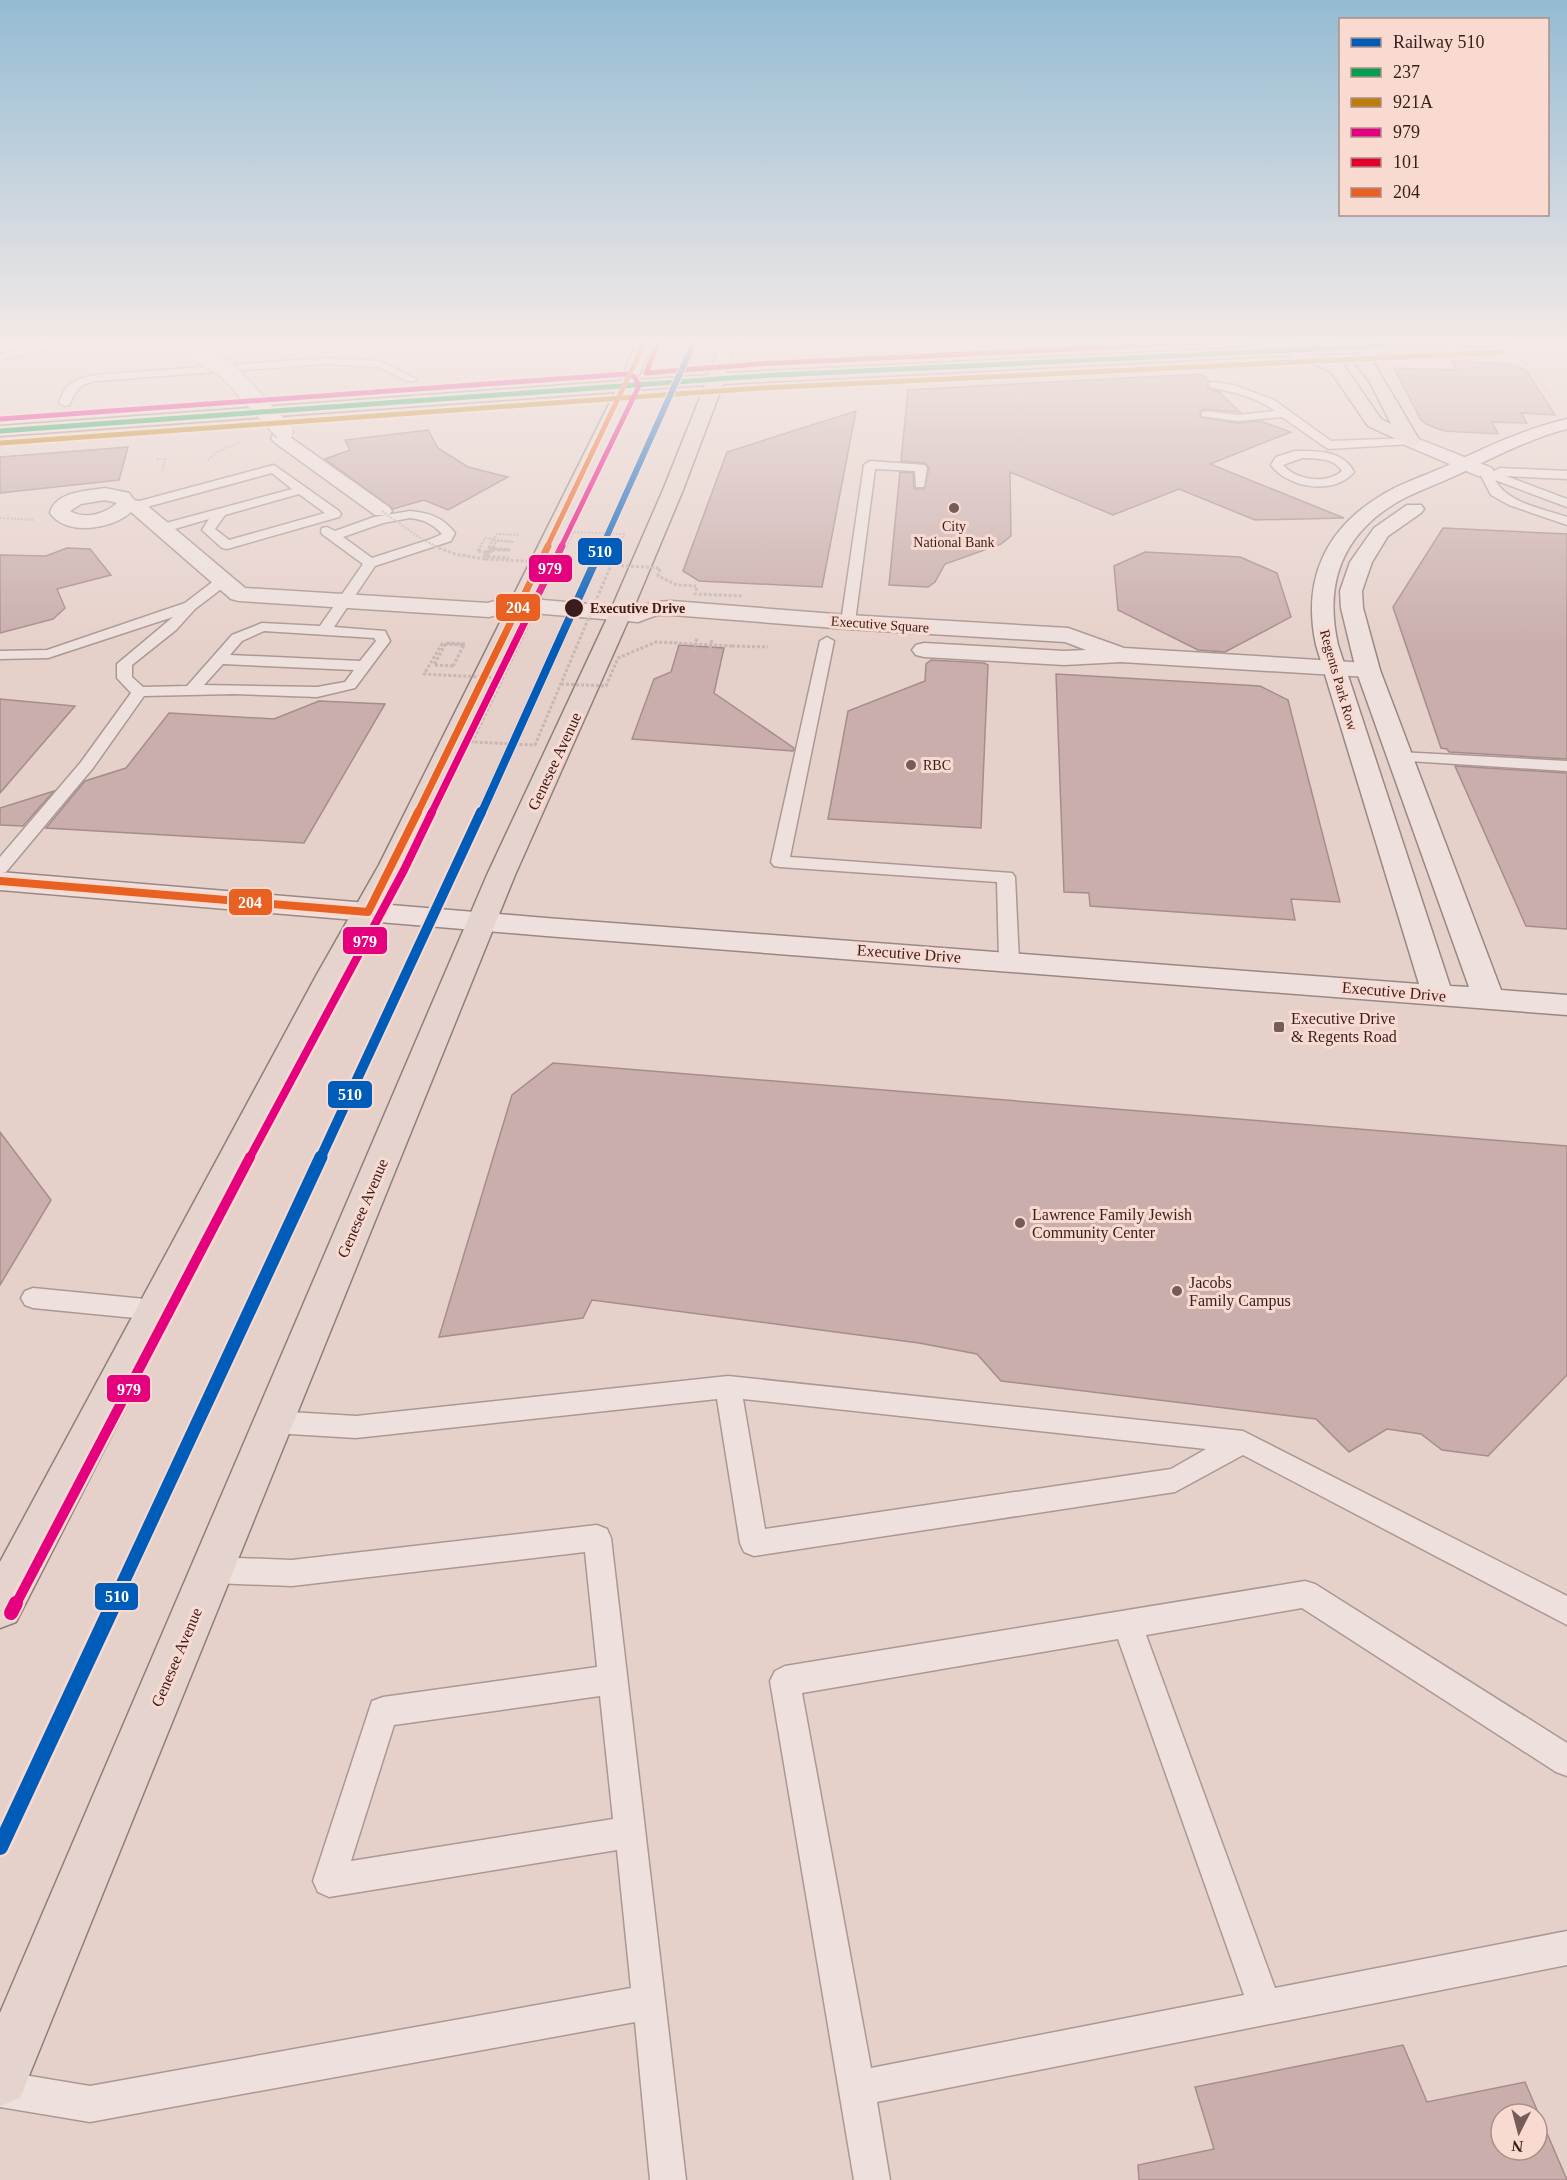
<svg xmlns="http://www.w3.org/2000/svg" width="1567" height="2180" font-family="Georgia,serif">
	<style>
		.building { fill: #c9aeac; stroke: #a68d8b; stroke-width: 1.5; fill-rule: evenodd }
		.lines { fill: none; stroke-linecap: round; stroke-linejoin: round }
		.lane-casing { stroke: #ab9894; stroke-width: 3 }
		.street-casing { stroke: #ab9894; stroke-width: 3 }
		.secondary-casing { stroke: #9a8784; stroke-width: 3 }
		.primary-casing { stroke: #907e7b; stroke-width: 3 }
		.path-far1 { stroke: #c5b7b4; stroke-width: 2; stroke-dasharray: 2 1.5; stroke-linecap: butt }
		.path { stroke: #c5b7b4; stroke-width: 3; stroke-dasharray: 3 2; stroke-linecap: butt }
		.lane { fill: #ede0dd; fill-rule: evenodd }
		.street { fill: #ede0dd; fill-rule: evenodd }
		.secondary { fill: #ede0dd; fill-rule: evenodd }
		.primary { fill: #e5d4cd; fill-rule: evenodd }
		.street-bridge-casing { stroke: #ab9894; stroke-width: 20; stroke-linecap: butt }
		.path-bridge-far1 { stroke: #c5b7b4; stroke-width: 2; stroke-dasharray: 2 1.5; stroke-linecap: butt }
		.path-bridge { stroke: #c5b7b4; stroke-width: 3; stroke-dasharray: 3 2; stroke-linecap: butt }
		.street-bridge { stroke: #ede0dd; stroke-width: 18 }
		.bus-1-casing { stroke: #f8dad0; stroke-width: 8 }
		.bus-2-casing { stroke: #f8dad0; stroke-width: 8 }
		.bus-3-far4-casing { stroke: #f8dad0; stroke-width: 8 }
		.bus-3-far3-casing { stroke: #f8dad0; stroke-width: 10 }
		.bus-3-far2-casing { stroke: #f8dad0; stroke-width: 13 }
		.bus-3-far1-casing { stroke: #f8dad0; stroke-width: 15 }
		.bus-3-casing { stroke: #f8dad0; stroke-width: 18 }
		.bus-4-casing { stroke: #f8dad0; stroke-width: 8 }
		.bus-5-far2-casing { stroke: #f8dad0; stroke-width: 8 }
		.bus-5-far1-casing { stroke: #f8dad0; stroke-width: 10 }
		.bus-5-casing { stroke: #f8dad0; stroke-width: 13 }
		.bus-1 { stroke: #039f4e; stroke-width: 5 }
		.bus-2 { stroke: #be7d08; stroke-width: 5 }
		.bus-3-far4 { stroke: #e5007d; stroke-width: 5 }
		.bus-3-far3 { stroke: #e5007d; stroke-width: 7 }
		.bus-3-far2 { stroke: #e5007d; stroke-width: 8 }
		.bus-3-far1 { stroke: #e5007d; stroke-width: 10 }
		.bus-3 { stroke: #e5007d; stroke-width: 14 }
		.bus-4 { stroke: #e4002b; stroke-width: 5 }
		.bus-5-far2 { stroke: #e96122; stroke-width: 5 }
		.bus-5-far1 { stroke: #e96122; stroke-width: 7 }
		.bus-5 { stroke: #e96122; stroke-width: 8 }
		.rail-1-far4-casing { stroke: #f8dad0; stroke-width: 8 }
		.rail-1-far3-casing { stroke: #f8dad0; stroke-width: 10 }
		.rail-1-far2-casing { stroke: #f8dad0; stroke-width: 14 }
		.rail-1-far1-casing { stroke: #f8dad0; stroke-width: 17 }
		.rail-1-casing { stroke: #f8dad0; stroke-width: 21 }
		.rail-1-far4 { stroke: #005cb9; stroke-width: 6 }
		.rail-1-far3 { stroke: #005cb9; stroke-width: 8 }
		.rail-1-far2 { stroke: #005cb9; stroke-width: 10 }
		.rail-1-far1 { stroke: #005cb9; stroke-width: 13 }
		.rail-1 { stroke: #005cb9; stroke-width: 16 }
		.poi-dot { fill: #765c59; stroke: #f8dad0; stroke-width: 2 }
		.stop-dot { fill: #391d1c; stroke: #f8dad0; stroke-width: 2 }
		.labels { text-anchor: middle; stroke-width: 6; stroke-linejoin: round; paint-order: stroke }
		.far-poi-label { font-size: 14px; fill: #391d1c; stroke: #f8dad0 }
		.far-stop-label { font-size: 14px; font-weight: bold; fill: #391d1c; stroke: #f8dad0; text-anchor: start }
		.far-street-label { font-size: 14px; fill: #391d1c; stroke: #f8dad0 }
		.street-label { font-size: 16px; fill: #391d1c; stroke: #f8dad0 }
		.poi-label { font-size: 16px; fill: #391d1c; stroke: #f8dad0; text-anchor: start }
		.line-badge { stroke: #f8dad0; stroke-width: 2 }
		.badge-label { font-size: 16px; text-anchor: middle; font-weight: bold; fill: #fff }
	</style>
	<rect width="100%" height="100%" fill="#e6d1ca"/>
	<g class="building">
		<path d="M1451,361L1501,363L1518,366L1527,371L1555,415L1521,413L1527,423L1492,422L1498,434L1444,431L1426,424L1421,420L1394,368L1456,370Z"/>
		<path d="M1202,374L1209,381L1207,388L1219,392L1240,412L1205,409L1200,411V417L1238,423L1260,421L1291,432L1210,464L1344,518L1255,520L1179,489L1113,515L1010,472L1011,536L1001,544L945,564L935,582L928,587L889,585L900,472L913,473L914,489H924L929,468L925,463L901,461L908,390Z"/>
		<path d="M856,411L822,587L699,581L683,571L727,452Z"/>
		<path d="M428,430L438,448L468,467L508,477L448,510L424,500L393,509L325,459L350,450L345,440Z"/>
		<path d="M128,447L119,480L0,493V457Z"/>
		<path d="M1443,528L1567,534V759L1449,752L1447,749L1441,748L1393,607Z"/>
		<path d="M67,548L90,549L111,575L57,589L65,608L53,619L0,633V555L46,556Z"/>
		<path d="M1145,552L1240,557L1277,573L1291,617L1225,652L1198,650L1118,610L1114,566Z"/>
		<path d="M679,645L724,648L714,693L794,748L793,751L632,739L654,679L671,672Z"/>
		<path d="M931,660L984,663L988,665L981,828L828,819L848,711L925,681L926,664Z"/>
		<path d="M1056,674L1260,686L1288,700L1340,902L1291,899L1295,920L1090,906L1089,893L1064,892Z"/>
		<path d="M0,699L75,706L0,793Z"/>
		<path d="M319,701L385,704L304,843L46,828L85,781L126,768L169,713L274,719Z"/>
		<path d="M1455,766L1567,773V929L1526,926Z"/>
		<path d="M54,791L23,826L0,825V808Z"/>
		<path d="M553,1063L1567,1146V1375L1488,1456L1442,1450L1421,1434L1387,1429L1349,1452L1316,1419L1001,1381L977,1354L919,1343L592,1300L583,1318L439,1337L512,1095Z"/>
		<path d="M0,1132L51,1200L0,1285Z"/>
		<path d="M1403,2045L1427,2102L1525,2082L1567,2180H1139L1138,2165L1214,2149L1195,2087ZM1501,2114H1537V2150H1501Z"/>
	</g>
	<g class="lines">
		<g class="lane-casing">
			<g id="lane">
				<path d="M58,341L62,342V346L0,360V354Z"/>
				<path d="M325,358L380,361L416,379L415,381H407L378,367L325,364L96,381C79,384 76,391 69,405L65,406L59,403C65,383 77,378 96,375Z"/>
				<path d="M1213,382L1234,385L1274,400L1331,441L1411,438L1417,441L1411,444L1328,449L1282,417L1238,421L1202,416V412L1206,411L1238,415L1275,411C1255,396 1232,392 1209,387V383Z"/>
				<path d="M1295,451C1317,451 1343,450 1354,472C1334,496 1288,488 1271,465L1276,457ZM1302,458C1316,459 1333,457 1342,471C1326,485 1296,480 1283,465Z"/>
				<path d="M870,461L925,465L927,468L924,487H916L915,471L875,469L855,622L848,626L841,622L864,465Z"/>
				<path d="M274,465L339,511L341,514L339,517L227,549L222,548L202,530L209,519L164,532L158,528L159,525L292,489L272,473L136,510L130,506L132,503ZM299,494L325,513L229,540L215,529L225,515Z"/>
				<path d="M1485,468L1494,471L1500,468L1567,471V479L1506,476L1567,499V507L1495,480C1507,503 1544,509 1567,517V525L1509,505L1491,495L1479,472Z"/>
				<path d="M410,511C429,513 443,517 455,533L451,541L375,566L334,627L385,631L390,641L355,688L317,697L234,694L144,696L93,768L6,872L0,873V857L81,762L131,693L117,678V664L173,617L48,658L0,659V651L47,650L185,603L219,577H229L231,580L229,583L195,609L176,630L132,665V677L143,687L187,686L232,635L262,623L320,626L363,564L322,534L321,531L322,528L327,527L335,531L374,517ZM410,518C424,520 432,523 442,534L431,539L372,558L343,537L383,523ZM264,631L374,638L376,641L360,661L230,655L242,641ZM223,664L354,670L345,682L317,687L204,685Z"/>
				<path d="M827,637L834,641L790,857L1012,873L1015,877L1019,961L1016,965L1009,967L1002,965L999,961L997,882L780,867L774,866L771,862L820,641Z"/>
				<path d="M1399,752L1567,761V771L1393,760L1391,757L1393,754Z"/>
				<path d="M33,1288L155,1300L164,1303L167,1310L164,1317L155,1320L33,1308L25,1305L21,1298L25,1291Z"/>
				<path d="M728,1376L1243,1431L1567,1596V1625L1243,1455L1175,1492L754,1556L744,1552L740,1543L717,1399L356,1438L273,1433L264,1430L260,1422L264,1414L273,1411L356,1416ZM743,1399L1206,1449L1171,1469L765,1529Z"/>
				<path d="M597,1525L607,1529L611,1538L686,2180H650L635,2022L90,2122L0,2107V2071L90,2086L631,1988L617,1850L329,1897L318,1892L313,1881L372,1701L383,1697L597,1667L585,1552L292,1586L212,1583L202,1579L198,1570L202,1561L212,1557L292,1560ZM600,1696L613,1819L351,1861L394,1725Z"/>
				<path d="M1305,1581L1315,1584L1567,1743V1776L1556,1772L1302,1608L1146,1635L1275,1988L1567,1931V1965L877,2102L890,2180H854L770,1681L775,1671L785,1666ZM1118,1639L1244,1995L871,2068L802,1693Z"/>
			</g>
		</g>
		<g class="street-casing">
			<g id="street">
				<path d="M284,427L290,428L293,432L290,437L389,507L392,511L389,515H375L274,442L271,438L278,428Z"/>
				<path d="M1411,436L1492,468L1494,472L1492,476H1478L1405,445L1402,441L1405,437Z"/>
				<path d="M105,488L129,493L134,500L143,502L245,588L488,603L508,597L636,608L654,602L672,601L848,615L1068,628L1124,648L1368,663L1376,665L1380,670L1376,675L1368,677L1121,662L1064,665L924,657L916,655L912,650L916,645L924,643L1064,651L1086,650L1065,642L848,629L672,615H657L638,622L509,611L489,617L239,601L231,599L131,512C113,529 66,537 50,513C55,491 88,491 105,488ZM105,500L117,503C105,514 85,520 70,511L81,504Z"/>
			</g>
		</g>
		<g class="secondary-casing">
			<path id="secondary" d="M1567,419V429C1528,439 1493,458 1457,475C1438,484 1417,491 1399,501C1342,534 1324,583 1338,645L1450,986L1469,987L1356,670L1341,608L1340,591L1350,562L1374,528L1407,505H1421L1424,509L1421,513L1388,536L1372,562L1362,591L1363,608L1380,670L1501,990L1567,995V1015L546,936L0,890V872L546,918L1419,984L1316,645C1302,580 1325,529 1382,495C1401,483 1424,476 1444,467C1485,448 1524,429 1567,419Z"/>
		</g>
		<g class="primary-casing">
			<path id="primary" d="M638,340H654L637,380L709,375L721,340H737L726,373L1402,340H1511L1503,345L1387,350L1372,360L1420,441L1417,445L1411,446L1368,426L1331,372L1314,364L1291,358L1289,355L723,384L683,490L631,614L515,875L20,2098L0,2106V2013L487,875L609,614L663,490L705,385L633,390L407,865L346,976L16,1622L0,1628V1562L316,976L379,865L615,392L0,436V426L620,381ZM1363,352L1358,355L1355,363L1370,382L1391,424L1381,419L1343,364L1314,354Z"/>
		</g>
		<g class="path-far1">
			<path d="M575,340L566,344L610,354"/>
			<path d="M462,352L500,340"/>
			<path d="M1520,360L1529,364L1552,400"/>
			<path d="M494,364L502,359L566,344"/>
			<path d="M157,459H165L162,472"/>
			<path d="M208,460L215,453L240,442"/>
			<path d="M0,518L35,520"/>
			<path d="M494,540L514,542"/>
			<path d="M480,547L485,538L493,539L491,542"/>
			<path d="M489,547L497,534L520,535"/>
		</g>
		<g class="path">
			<path d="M490,546L484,556L509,558"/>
			<path d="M489,548L510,550"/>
			<path d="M478,551L481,546"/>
			<path d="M732,646L768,647"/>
			<path d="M693,651L697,638"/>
			<path d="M709,653L712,639"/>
			<path d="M453,666L434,665L446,643L465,644"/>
		</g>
		<use href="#lane" class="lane"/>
		<use href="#street" class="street"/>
		<use href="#secondary" class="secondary"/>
		<use href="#primary" class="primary"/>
		<g class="street-bridge-casing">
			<path id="street-bridge" d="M197,351L228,371L284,432"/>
		</g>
		<g class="path-bridge-far1">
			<path d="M382,511L417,536L437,547"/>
			<path d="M493,547L497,541L514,542"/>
			<path d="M566,547L573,532L624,534L618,547"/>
		</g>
		<g class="path-bridge">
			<path d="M434,546L455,554L484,559L490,550"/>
			<path d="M494,546L486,559L558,563"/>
			<path d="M566,546L472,742L535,745L619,546"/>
			<path d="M492,550H510"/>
			<path d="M478,551L489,553"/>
			<path d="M611,565L660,568L658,576L677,585L696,586"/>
			<path d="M697,588L695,594L743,596"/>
			<path d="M453,666L464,645L442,644L424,674L502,678"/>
			<path d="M561,684L606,686L618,658L656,642L732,646"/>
		</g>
		<use href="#street-bridge" class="street-bridge"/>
		<g class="bus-1-casing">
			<path id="bus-1" d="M0,431L759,376L1501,340"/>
		</g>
		<g class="bus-2-casing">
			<path id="bus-2" d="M1,443L760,388L1504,352"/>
		</g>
		<g class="bus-3-far4-casing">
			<path id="bus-3-far4" d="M0,419L626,374L635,377L639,386L561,547"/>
		</g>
		<g class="bus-3-far3-casing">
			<path id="bus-3-far3" d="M431,814L562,546"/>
		</g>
		<g class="bus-3-far2-casing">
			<path id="bus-3-far2" d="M249,1159L404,870L432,812"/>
		</g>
		<g class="bus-3-far1-casing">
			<path id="bus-3-far1" d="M16,1604L250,1157"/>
		</g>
		<g class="bus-3-casing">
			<path id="bus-3" d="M11,1613L16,1603"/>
		</g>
		<g class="bus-4-casing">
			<path id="bus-4" d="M657,345L646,373L758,364L1253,340"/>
		</g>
		<g class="bus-5-far2-casing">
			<path id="bus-5-far2" d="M547,547L646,340"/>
		</g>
		<g class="bus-5-far1-casing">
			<path id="bus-5-far1" d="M417,814L548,546"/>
		</g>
		<g class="bus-5-casing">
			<path id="bus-5" d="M0,881L368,912L418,812"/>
		</g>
		<use href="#bus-1" class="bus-1"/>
		<use href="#bus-2" class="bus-2"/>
		<use href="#bus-3-far4" class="bus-3-far4"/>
		<use href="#bus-3-far3" class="bus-3-far3"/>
		<use href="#bus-3-far2" class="bus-3-far2"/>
		<use href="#bus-3-far1" class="bus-3-far1"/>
		<use href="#bus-3" class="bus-3"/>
		<use href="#bus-4" class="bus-4"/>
		<use href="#bus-5-far2" class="bus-5-far2"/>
		<use href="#bus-5-far1" class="bus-5-far1"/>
		<use href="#bus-5" class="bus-5"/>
		<g class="rail-1-far4-casing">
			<path id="rail-1-far4" d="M602,547L695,340"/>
		</g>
		<g class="rail-1-far3-casing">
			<path id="rail-1-far3" d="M481,814L602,546"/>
		</g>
		<g class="rail-1-far2-casing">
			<path id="rail-1-far2" d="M320,1159L481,812"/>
		</g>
		<g class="rail-1-far1-casing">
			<path id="rail-1-far1" d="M113,1604L321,1157"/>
		</g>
		<g class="rail-1-casing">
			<path id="rail-1" d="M0,1847L114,1603"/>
		</g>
		<use href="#rail-1-far4" class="rail-1-far4"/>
		<use href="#rail-1-far3" class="rail-1-far3"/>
		<use href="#rail-1-far2" class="rail-1-far2"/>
		<use href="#rail-1-far1" class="rail-1-far1"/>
		<use href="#rail-1" class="rail-1"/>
	</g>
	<linearGradient id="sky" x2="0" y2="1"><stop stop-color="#94bbd3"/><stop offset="0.53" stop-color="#f4eae7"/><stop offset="1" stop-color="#f4eae7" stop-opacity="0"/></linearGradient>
	<rect width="1567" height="645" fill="url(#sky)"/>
	<g class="poi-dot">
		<circle cx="954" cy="508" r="6"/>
		<circle cx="911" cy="765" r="6"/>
		<rect x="1273" y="1021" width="12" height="12" rx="3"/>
		<circle cx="1020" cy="1223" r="6"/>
		<circle cx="1177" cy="1291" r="6"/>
	</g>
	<circle class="stop-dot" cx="574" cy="608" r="10"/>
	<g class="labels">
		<g class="far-poi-label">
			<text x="954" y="531">City<tspan x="954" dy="16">National Bank</tspan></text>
			<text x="923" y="770" text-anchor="start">RBC</text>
		</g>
		<g class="far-stop-label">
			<text x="590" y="613">Executive Drive</text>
		</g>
		<g class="far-street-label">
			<text transform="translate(880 624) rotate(4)" y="5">Executive Square</text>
			<text transform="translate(1339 680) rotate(74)" y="5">Regents Park Row</text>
		</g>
		<g class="street-label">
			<text transform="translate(554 761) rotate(-65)" y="6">Genesee Avenue</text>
			<text transform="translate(909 953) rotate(4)" y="6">Executive Drive</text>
			<text transform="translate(1394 991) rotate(5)" y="6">Executive Drive</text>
			<text transform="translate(362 1208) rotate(-67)" y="6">Genesee Avenue</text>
			<text transform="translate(176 1657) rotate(-67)" y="6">Genesee Avenue</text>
		</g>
		<g class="poi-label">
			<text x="1291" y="1024">Executive Drive<tspan x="1291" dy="18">&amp; Regents Road</tspan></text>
			<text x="1032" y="1220">Lawrence Family Jewish<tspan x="1032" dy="18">Community Center</tspan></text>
			<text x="1189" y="1288">Jacobs<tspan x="1189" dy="18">Family Campus</tspan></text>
		</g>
	</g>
	<g class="line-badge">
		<rect x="577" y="537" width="46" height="29" rx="6" fill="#005cb9"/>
		<rect x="528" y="554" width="45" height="29" rx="6" fill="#e5007d"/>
		<rect x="495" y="593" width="46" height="29" rx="6" fill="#e96122"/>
		<rect x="228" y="888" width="45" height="28" rx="6" fill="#e96122"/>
		<rect x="342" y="926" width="46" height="29" rx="6" fill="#e5007d"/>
		<rect x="327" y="1080" width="46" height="29" rx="6" fill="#005cb9"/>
		<rect x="106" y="1374" width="45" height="29" rx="6" fill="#e5007d"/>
		<rect x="94" y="1582" width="45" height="29" rx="6" fill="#005cb9"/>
	</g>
	<g class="badge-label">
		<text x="600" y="557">510</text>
		<text x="550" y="574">979</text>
		<text x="518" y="613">204</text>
		<text x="250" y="908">204</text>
		<text x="365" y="947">979</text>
		<text x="350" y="1100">510</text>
		<text x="129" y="1395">979</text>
		<text x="117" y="1602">510</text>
	</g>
	<rect x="1339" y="18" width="210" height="198" fill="#f8dad0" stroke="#ac8e88" stroke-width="1.5"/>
	<rect x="1351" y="38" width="30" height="9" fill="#005cb9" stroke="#ac8e88" stroke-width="1.5"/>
	<text x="1393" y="48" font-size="18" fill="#391d1c">Railway 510</text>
	<rect x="1351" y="68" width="30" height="9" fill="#039f4e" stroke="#ac8e88" stroke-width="1.5"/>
	<text x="1393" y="78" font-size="18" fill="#391d1c">237</text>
	<rect x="1351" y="98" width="30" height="9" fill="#be7d08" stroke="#ac8e88" stroke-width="1.5"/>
	<text x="1393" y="108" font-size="18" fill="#391d1c">921A</text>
	<rect x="1351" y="128" width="30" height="9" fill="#e5007d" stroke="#ac8e88" stroke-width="1.5"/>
	<text x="1393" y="138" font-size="18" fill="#391d1c">979</text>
	<rect x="1351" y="158" width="30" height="9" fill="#e4002b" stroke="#ac8e88" stroke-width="1.5"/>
	<text x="1393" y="168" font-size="18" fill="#391d1c">101</text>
	<rect x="1351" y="188" width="30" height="9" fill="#e96122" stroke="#ac8e88" stroke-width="1.5"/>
	<text x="1393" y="198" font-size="18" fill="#391d1c">204</text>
	<g transform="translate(1519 2132) rotate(186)"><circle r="28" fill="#f8dad0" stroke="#ac8e88" stroke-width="1.5"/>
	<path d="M0-4.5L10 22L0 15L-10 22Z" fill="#765c59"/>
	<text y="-9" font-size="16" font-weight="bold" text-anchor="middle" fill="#391d1c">N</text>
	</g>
</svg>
